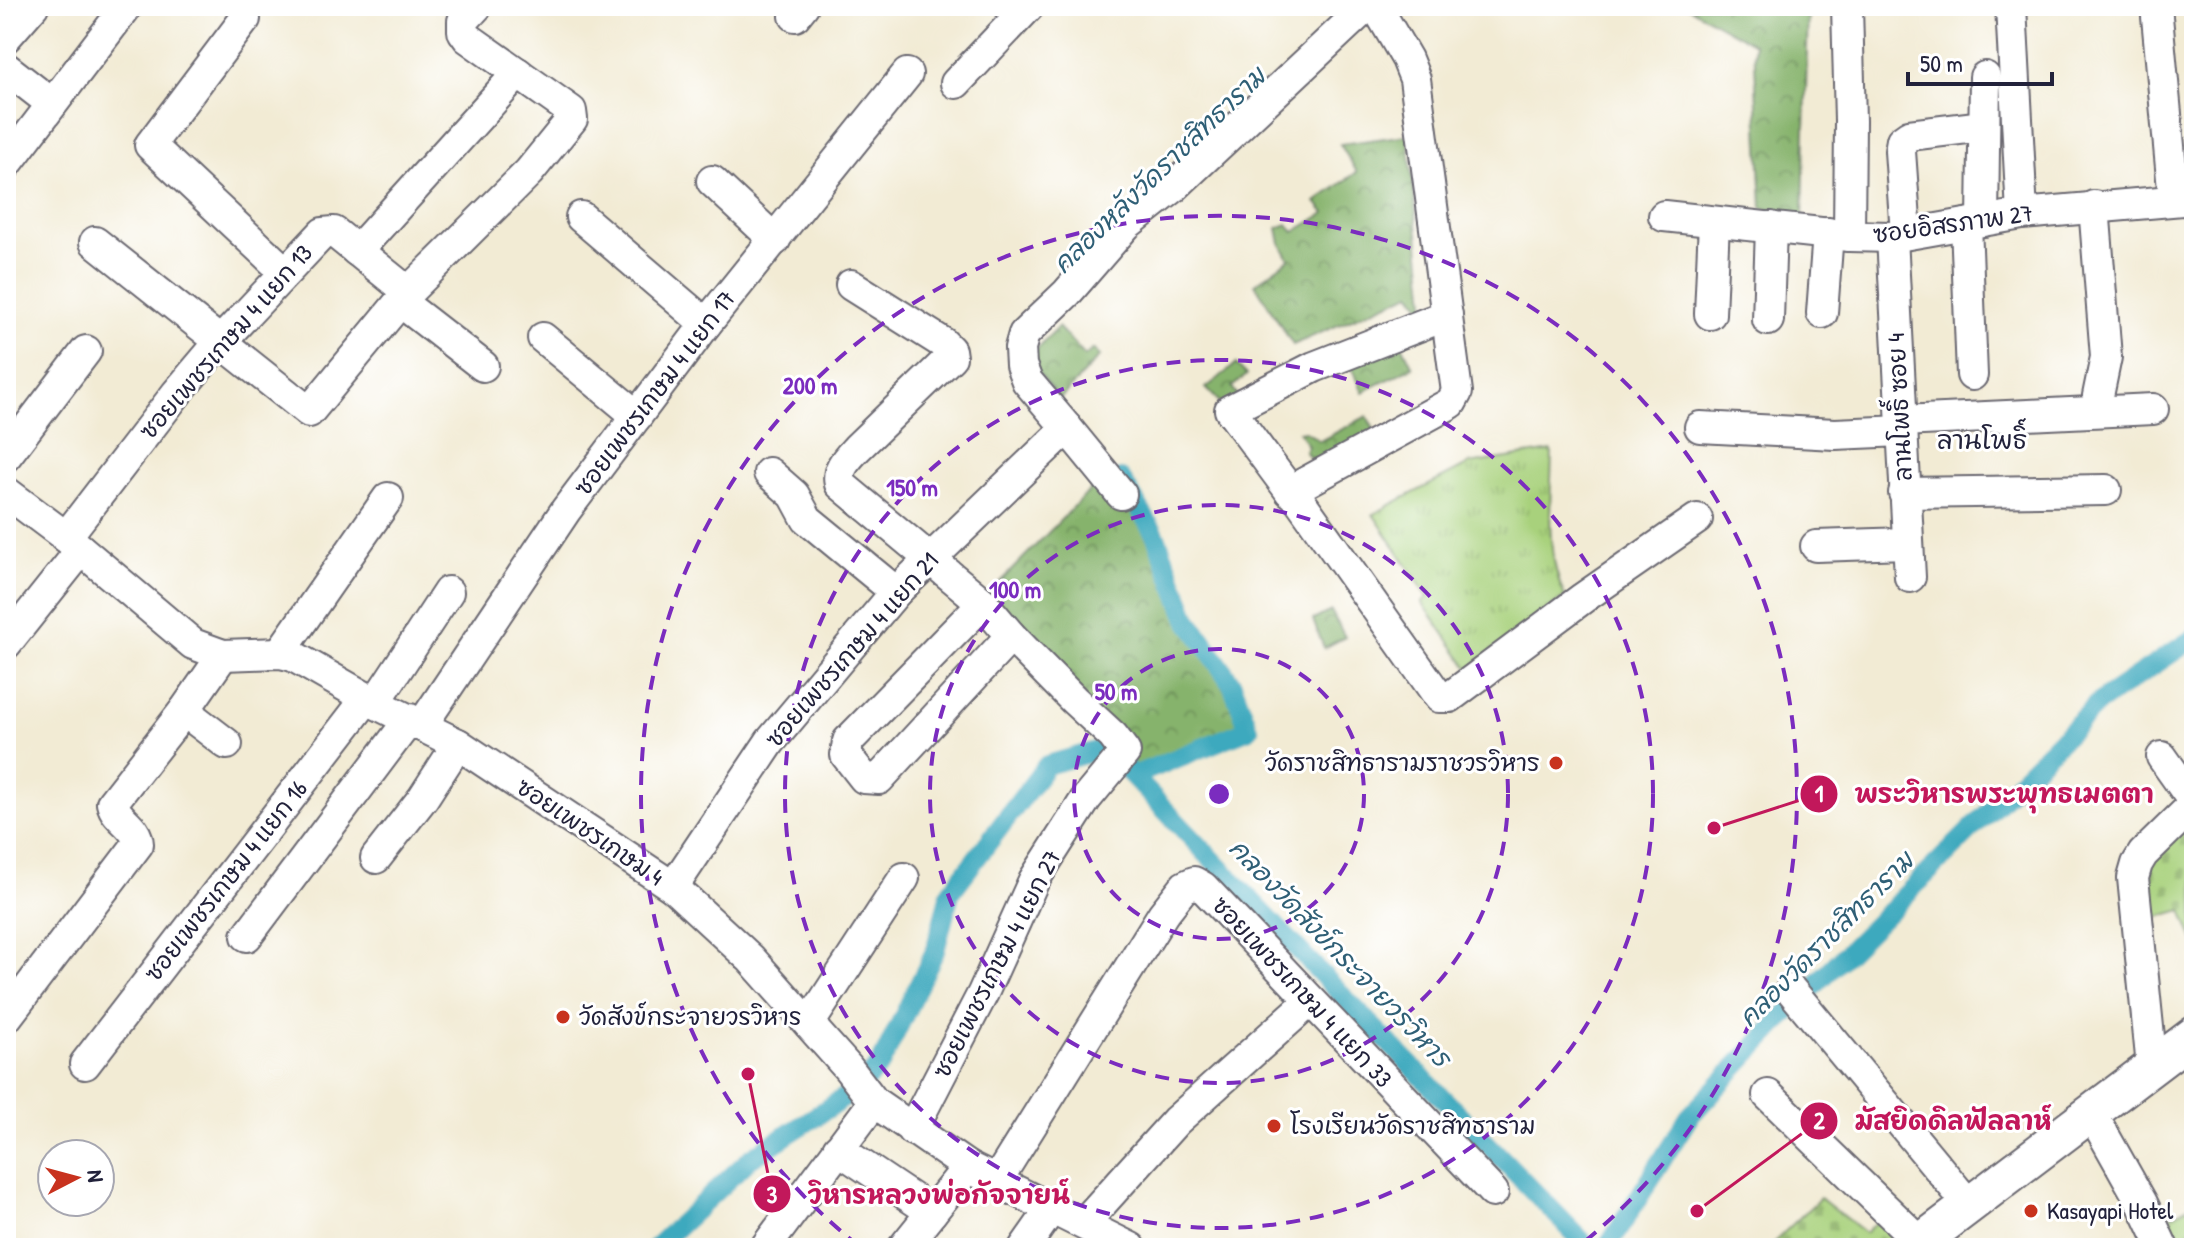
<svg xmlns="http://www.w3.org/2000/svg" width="2200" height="1254" font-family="'Patrick Hand','Playpen Sans Thai',sans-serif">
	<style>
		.forest { fill: url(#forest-crowns); stroke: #546a54; stroke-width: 2 }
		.cemetery { fill: url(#cemetery-stones); stroke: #657a5c; stroke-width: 2 }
		.park { fill: url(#park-tufts); stroke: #657a5c; stroke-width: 2 }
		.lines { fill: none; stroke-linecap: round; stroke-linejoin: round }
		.canal { stroke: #3ea9be; stroke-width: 20 }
		.minor-casing { stroke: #6b6871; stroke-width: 34 }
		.major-casing { stroke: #6b6871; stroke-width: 40 }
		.minor { stroke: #fff; stroke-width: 30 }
		.major { stroke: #fff; stroke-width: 36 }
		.ring { fill: none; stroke: #7b2cbf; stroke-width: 4; stroke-dasharray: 14 10 }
		.poi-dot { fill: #c8321e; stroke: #fff; stroke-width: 3 }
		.labels { text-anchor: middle; stroke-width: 6; stroke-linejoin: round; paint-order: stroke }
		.street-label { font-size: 24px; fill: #22223b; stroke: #fff }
		.poi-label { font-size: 24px; fill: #22223b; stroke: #fff; text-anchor: start }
		.water-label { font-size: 26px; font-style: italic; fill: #2f5f76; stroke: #fff }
		.neighbourhood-label { font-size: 26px; fill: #22223b; stroke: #fff }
		.centre { fill: #7b2cbf; stroke: #fff; stroke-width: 4 }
		.ring-label { font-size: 24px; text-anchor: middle; font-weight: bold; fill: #7b2cbf; stroke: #fff; stroke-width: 6; stroke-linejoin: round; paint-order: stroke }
		.leader { fill: none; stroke: #c2185b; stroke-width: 3 }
		.callout-dot { fill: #c2185b; stroke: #fff; stroke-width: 3 }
		.mark-label { font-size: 24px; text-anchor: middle; font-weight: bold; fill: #fff }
		.callout-label { font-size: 26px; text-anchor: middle; font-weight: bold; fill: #c2185b; stroke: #fff; stroke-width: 6; stroke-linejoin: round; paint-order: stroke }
	</style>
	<defs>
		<pattern id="forest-crowns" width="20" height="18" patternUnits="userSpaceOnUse" patternTransform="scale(2)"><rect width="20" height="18" fill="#86b36c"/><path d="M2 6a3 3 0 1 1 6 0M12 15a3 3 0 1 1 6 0" fill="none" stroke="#6d915a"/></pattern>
		<pattern id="cemetery-stones" width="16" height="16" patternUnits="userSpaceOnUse" patternTransform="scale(2)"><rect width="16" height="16" fill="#a8d17c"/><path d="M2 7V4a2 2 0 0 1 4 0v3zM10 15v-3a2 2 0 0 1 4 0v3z" fill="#90b36c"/></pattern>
		<pattern id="park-tufts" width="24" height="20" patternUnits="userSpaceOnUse" patternTransform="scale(2)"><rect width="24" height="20" fill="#a8d17c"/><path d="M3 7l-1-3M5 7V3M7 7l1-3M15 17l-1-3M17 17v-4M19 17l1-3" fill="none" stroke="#90b36c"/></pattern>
	</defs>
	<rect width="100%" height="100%" fill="#fff"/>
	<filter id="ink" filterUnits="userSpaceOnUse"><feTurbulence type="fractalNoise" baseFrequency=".0125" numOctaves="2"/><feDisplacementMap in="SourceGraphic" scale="16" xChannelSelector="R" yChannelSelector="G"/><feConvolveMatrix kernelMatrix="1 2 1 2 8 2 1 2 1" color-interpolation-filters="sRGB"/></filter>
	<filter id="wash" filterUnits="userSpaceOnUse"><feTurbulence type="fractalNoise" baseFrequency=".006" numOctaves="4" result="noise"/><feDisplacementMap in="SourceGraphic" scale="32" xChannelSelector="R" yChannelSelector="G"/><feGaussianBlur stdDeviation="1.8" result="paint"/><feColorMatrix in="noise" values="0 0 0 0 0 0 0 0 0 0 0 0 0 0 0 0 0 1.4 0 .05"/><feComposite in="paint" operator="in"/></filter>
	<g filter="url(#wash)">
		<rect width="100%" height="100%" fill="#f2ebd4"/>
		<g class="forest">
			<path d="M1686,6H1808L1803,218L1762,208L1754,44Z"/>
			<path d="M1408,135L1426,312L1411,293L1293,345L1255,284L1289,259L1281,244L1278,228L1288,224L1294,232L1325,213L1316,202L1357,172L1340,144Z"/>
			<path d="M1058,327L1085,356L1093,349L1100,356L1060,399L1035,369V351Z"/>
			<path d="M1399,338L1413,367L1363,392L1347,357Z"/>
			<path d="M1236,364L1247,375L1232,387L1240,399L1226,409L1206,388Z"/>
			<path d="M1367,416L1378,437L1319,470L1305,451L1308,446L1299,432L1305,431L1320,441Z"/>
			<path d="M1100,480L1128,501L1243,726L1133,768L988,594Z"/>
			<path d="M1331,611L1345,637L1324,648L1313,620Z"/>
		</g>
		<g class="cemetery">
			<path d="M2194,823V941L2182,910L2144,921L2146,859Z"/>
			<path d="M1820,1198L1865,1233L1881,1217L1900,1239L1892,1248H1768Z"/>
		</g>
		<g class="park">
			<path d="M1552,451C1551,502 1544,549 1565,597L1469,669L1422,602L1428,597L1373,514L1469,464Z"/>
			<path d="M2194,1204V1248H2174L2161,1221Z"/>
		</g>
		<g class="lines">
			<g class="canal">
				<path d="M1121,479L1155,534L1188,619L1232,684L1249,729L1133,776"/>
				<path d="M655,1248L750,1159L856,1090L880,1065L935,951L950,893L1047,765L1106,748L1330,983L1589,1248"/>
				<path d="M1607,1248L1689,1117L1786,1014L2098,703L2194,638"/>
			</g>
		</g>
	</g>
	<g filter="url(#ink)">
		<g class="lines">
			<g class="minor-casing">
				<g id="minor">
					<path d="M1847,6L1850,121L1849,236"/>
					<path d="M2011,6L2022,214"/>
					<path d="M2156,6L2174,200"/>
					<path d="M795,16L803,6"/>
					<path d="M245,19L150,145L285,272"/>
					<path d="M6,37L33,6"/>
					<path d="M6,68L51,103"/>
					<path d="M956,83L1029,6"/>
					<path d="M6,165L127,6"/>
					<path d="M712,181L775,240"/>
					<path d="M2094,206L2106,357L2098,396"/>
					<path d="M1664,216L1849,236L1892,237L2022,214L2194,199"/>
					<path d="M581,217L706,324"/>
					<path d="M1983,221L1985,77"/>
					<path d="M1966,224L1972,375"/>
					<path d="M1906,234L1900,151L1902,140L1909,135L1984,126"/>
					<path d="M1892,237L1910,577"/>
					<path d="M95,242L309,412L408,292L529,172L572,119L571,111L468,38L463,31V21L477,6"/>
					<path d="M357,251L518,73"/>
					<path d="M851,285L943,343L950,350L951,357L857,448C847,459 836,469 840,484L983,603L1011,636L1074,700L1113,736L1125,752L1086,799L1034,880L983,993L912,1130"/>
					<path d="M402,303L483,366"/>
					<path d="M1822,313L1828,233"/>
					<path d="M1710,314L1714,222"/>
					<path d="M1447,315L1314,367L1230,410L1290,491L1298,498L1439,697H1450L1583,598L1697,519"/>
					<path d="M1768,320L1771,227"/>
					<path d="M543,338L637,416"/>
					<path d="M1902,421L2153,409"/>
					<path d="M1700,427L1835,434L1902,431"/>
					<path d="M1067,428L1027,381L1021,365L1020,348L1024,334L1067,293L1126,225L1173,188L1367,6"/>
					<path d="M6,456L86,351"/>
					<path d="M769,473L794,495L807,519L896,592"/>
					<path d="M1290,491L1451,403L1457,392L1415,79L1407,59L1376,6"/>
					<path d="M6,492L66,537L193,644L223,655L280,653L293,656L375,703L458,744L673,887L751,959L848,1068L874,1102L968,1167L1131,1248"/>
					<path d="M1904,493L2106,490"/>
					<path d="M66,537L176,394L220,342L323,233L334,232L408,292"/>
					<path d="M1816,546L1906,543"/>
					<path d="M983,603L848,741L846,755L864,778L879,779L1011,636"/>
					<path d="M6,644L81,550"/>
					<path d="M280,653L388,498"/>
					<path d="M375,703L448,592"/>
					<path d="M184,711L227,744"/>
					<path d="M422,725L566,510L706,324L907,74"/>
					<path d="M376,858L423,798L458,744"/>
					<path d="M673,887L770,742L896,592L1067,428L1121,494"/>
					<path d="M247,936L410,719"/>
					<path d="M1791,990L1969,1205"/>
					<path d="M6,1018L138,844C137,825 116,820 112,803L184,711L223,655"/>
					<path d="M809,1024L904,878"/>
					<path d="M85,1064L367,698"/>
					<path d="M2152,1067L2133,878L2137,864L2143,854L2192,806L2189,795L2162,757"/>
					<path d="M1768,1095L1920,1242"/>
					<path d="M2101,1130L2142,1203L2163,1248"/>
					<path d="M838,1149L932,1212"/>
					<path d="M996,1182L1163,914L1185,886L1194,882L1203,887L1493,1192"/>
					<path d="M1084,1223L1176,1121L1310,1001"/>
					<path d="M765,1248L874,1102"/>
					<path d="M903,1248L968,1167"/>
					<path d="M1024,1248L1052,1208"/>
				</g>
			</g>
			<g class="major-casing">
				<path id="major" d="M1913,1248L2194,1035"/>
			</g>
			<use href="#minor" class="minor"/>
			<use href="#major" class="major"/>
		</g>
	</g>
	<g class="ring">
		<circle cx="1219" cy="794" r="145"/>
		<circle cx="1219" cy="794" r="289"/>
		<circle cx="1219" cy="794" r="434"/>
		<path d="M859 1246A578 578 0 1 1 1579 1246"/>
	</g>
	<g class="poi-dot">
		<circle cx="1556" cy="763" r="8"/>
		<circle cx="563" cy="1017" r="8"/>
		<circle cx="1274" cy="1126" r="8"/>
		<circle cx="2031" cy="1211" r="8"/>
	</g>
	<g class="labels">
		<g class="street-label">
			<text transform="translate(1953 224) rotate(-8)" y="8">ซอยอิสรภาพ 27</text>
			<text transform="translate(226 342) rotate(-49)" y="8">ซอยเพชรเกษม 4 แยก 13</text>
			<text transform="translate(655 393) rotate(-53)" y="8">ซอยเพชรเกษม 4 แยก 17</text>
			<text transform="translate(1900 407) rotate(-93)" y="8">ลานโพธิ์ ซอย 4</text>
			<text transform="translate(852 650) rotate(-49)" y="8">ซอยเพชรเกษม 4 แยก 21</text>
			<text transform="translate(590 832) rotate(34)" y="8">ซอยเพชรเกษม 4</text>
			<text transform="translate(226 881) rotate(-52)" y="8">ซอยเพชรเกษม 4 แยก 16</text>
			<text transform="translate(997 964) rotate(-63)" y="8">ซอยเพชรเกษม 4 แยก 27</text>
			<text transform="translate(1302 992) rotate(47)" y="8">ซอยเพชรเกษม 4 แยก 33</text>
		</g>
		<g class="poi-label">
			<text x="1540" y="771" text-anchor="end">วัดราชสิทธารามราชวรวิหาร</text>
			<text x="579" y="1025">วัดสังข์กระจายวรวิหาร</text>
			<text x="1290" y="1134">โรงเรียนวัดราชสิทธาราม</text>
			<text x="2047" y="1219">Kasayapi Hotel</text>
		</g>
		<g class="water-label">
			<text transform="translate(1159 170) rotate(-44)" y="9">คลองหลังวัดราชสิทธาราม</text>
			<text transform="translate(1826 939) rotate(-45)" y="9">คลองวัดราชสิทธาราม</text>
			<text transform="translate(1340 953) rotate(46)" y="9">คลองวัดสังข์กระจายวรวิหาร</text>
		</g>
		<g class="neighbourhood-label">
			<text x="1982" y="449">ลานโพธิ์</text>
		</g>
	</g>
	<circle cx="1219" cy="794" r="12" class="centre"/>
	<g class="ring-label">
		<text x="810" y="394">200 m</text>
		<text x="912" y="496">150 m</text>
		<text x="1015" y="598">100 m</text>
		<text x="1116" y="700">50 m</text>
	</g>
	<path class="leader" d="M1714 828L1819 794M1697 1211L1819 1121M748 1074L772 1194"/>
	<g class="callout-dot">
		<circle cx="1714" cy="828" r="8"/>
		<circle cx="1697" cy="1211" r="8"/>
		<circle cx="748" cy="1074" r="8"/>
		<circle cx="1819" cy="794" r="20"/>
		<circle cx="1819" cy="1121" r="20"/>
		<circle cx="772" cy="1194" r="20"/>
	</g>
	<g class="mark-label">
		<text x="1819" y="802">1</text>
		<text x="1819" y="1129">2</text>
		<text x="772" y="1203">3</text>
	</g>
	<g class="callout-label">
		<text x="2004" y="803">พระวิหารพระพุทธเมตตา</text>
		<text x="1953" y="1130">มัสยิดดิลฟัลลาห์</text>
		<text x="939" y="1204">วิหารหลวงพ่อกัจจายน์</text>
	</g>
	<rect width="2200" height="1254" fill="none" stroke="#fff" stroke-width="32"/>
	<g transform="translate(76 1178) rotate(84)"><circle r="38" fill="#ffffff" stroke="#a7a7b1" stroke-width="2"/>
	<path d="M0-6L14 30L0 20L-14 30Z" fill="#c8321e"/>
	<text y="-12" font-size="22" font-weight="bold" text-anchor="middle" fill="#22223b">N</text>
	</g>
	<path d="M1908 72v12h144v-12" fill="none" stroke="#22223b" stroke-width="4"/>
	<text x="1920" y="72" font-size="24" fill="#22223b" stroke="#ffffff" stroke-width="6" paint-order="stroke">50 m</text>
</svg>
